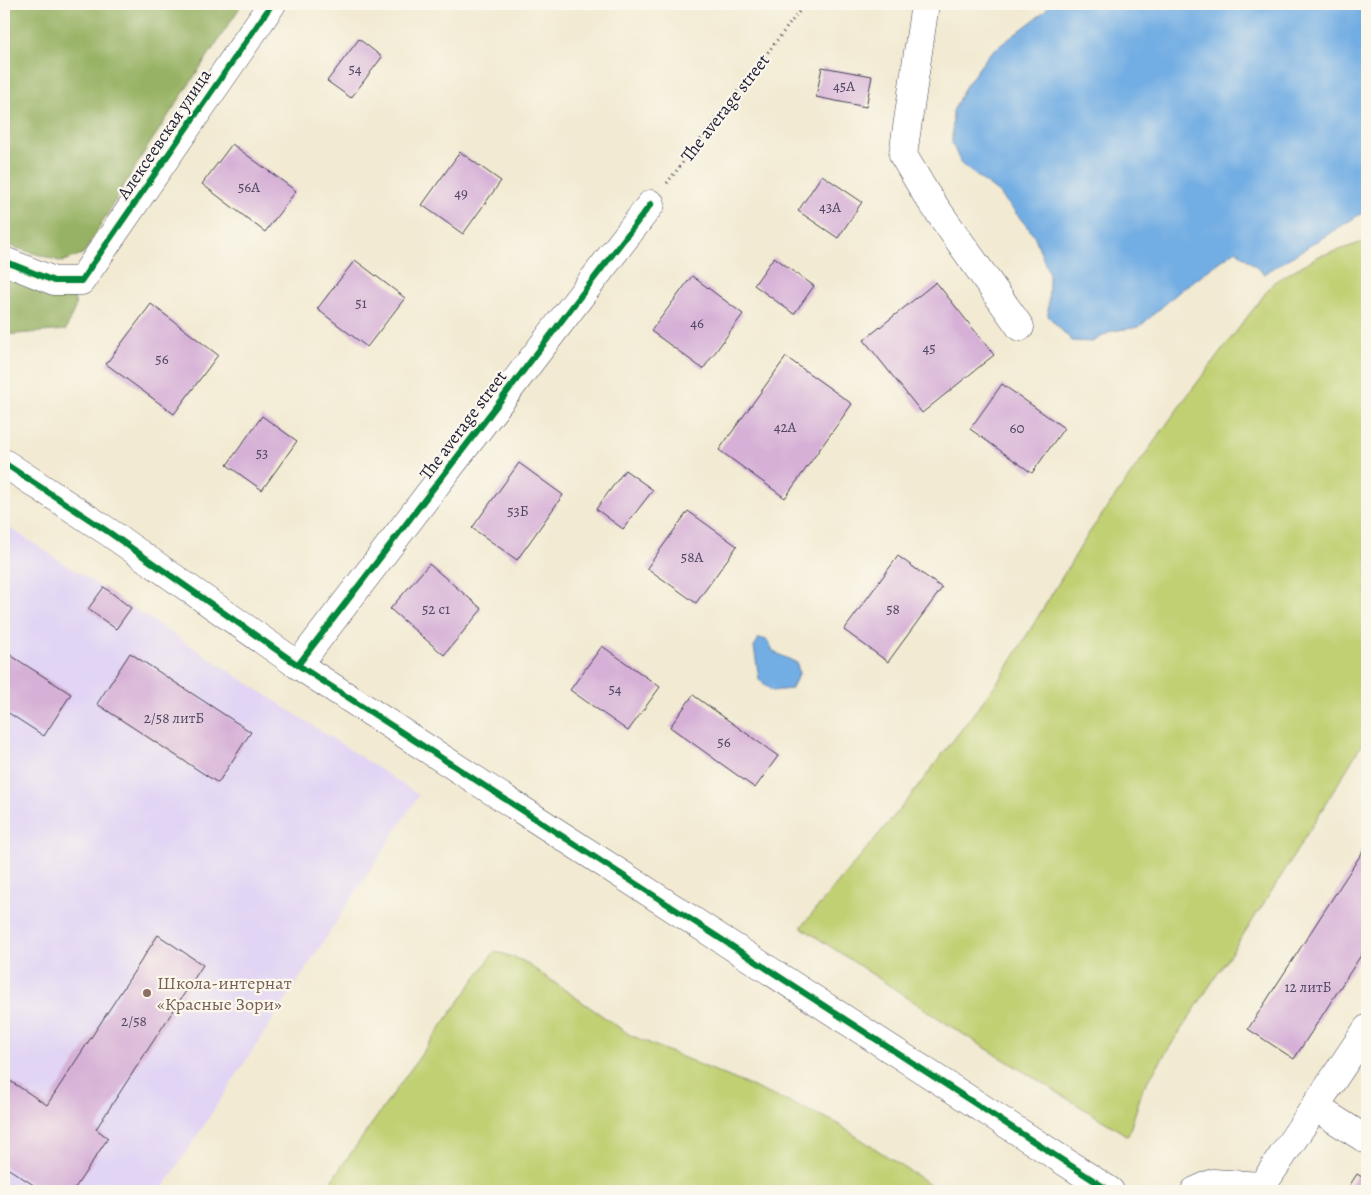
<svg xmlns="http://www.w3.org/2000/svg" width="1371" height="1195" font-family="Alegreya,serif">
	<style>
		.built { fill: #e1d4f4 }
		.green { fill: #c1d073; stroke: #727957 }
		.forest { fill: #98b265; stroke: #5d6a50 }
		.water { fill: #72ade3; stroke: #4a688f }
		.building { fill: #d6b0d7 }
		.lines { fill: none; stroke-linecap: round; stroke-linejoin: round }
		.minor-casing { stroke: #414052; stroke-width: 29 }
		.path { stroke: #414052; stroke-width: 3; stroke-dasharray: 1 4; stroke-linecap: butt }
		.minor { stroke: #fff; stroke-width: 28 }
		.cycleway-casing { stroke: #fbf7ec; stroke-width: 9 }
		.cycleway { stroke: #00873e; stroke-width: 6 }
		.education-dot { fill: #8d6e63; stroke: #fbf7ec; stroke-width: 2 }
		.labels { text-anchor: middle; stroke-width: 4.5; stroke-linejoin: round; paint-order: stroke }
		.number-label { font-size: 15px; fill: #4f4662 }
		.street-label { font-size: 18px; fill: #22223b; stroke: #fbf7ec }
		.education-label { font-size: 18px; fill: #785e54; stroke: #fbf7ec; text-anchor: start }
	</style>
	<rect width="100%" height="100%" fill="#fbf7ec"/>
	<filter id="ink" filterUnits="userSpaceOnUse"><feTurbulence type="fractalNoise" baseFrequency=".02" numOctaves="2"/><feDisplacementMap in="SourceGraphic" scale="10" xChannelSelector="R" yChannelSelector="G"/><feConvolveMatrix kernelMatrix="1 2 1 2 8 2 1 2 1" color-interpolation-filters="sRGB"/></filter>
	<filter id="wash" filterUnits="userSpaceOnUse"><feTurbulence type="fractalNoise" baseFrequency=".0096" numOctaves="4" result="noise"/><feDisplacementMap in="SourceGraphic" scale="20" xChannelSelector="R" yChannelSelector="G"/><feGaussianBlur stdDeviation="1.12" result="paint"/><feColorMatrix in="noise" values="0 0 0 0 0 0 0 0 0 0 0 0 0 0 0 0 0 1.4 0 .05"/><feComposite in="paint" operator="in"/></filter>
	<g filter="url(#wash)">
		<rect width="100%" height="100%" fill="#f2ead2"/>
		<path class="built" d="M4,524L419,795L161,1191H4Z"/>
		<g class="green">
			<path d="M1367,241V736L1277,883L1143,1088L1128,1136L958,1031L801,927L910,797L1002,676L1089,533L1184,400L1274,282L1317,257Z"/>
			<path d="M495,951L523,961L630,1035L833,1121L940,1191H324Z"/>
		</g>
		<g class="forest">
			<path d="M4,4H239V9L143,154L84,253L62,262L4,244Z"/>
			<path d="M4,274L73,294L76,305L66,330L4,335Z"/>
		</g>
		<g class="water">
			<path d="M1050,4H1367V210L1264,274L1236,250L1180,291L1139,327L1112,331L1092,342L1072,341L1048,316L1049,274L1034,235L1000,194L961,164L952,143L953,111L965,87L989,54L1044,12Z"/>
			<path d="M759,638L767,640L774,652L797,663L799,674L791,689L772,691L759,679L754,647Z"/>
		</g>
		<g id="blocks">
			<g class="building">
				<path d="M359,39L382,57L351,98L327,81Z"/>
				<path d="M822,67L872,76L866,107L816,97Z"/>
				<path d="M232,144L296,191L265,232L202,184Z"/>
				<path d="M460,152L501,181L463,234L422,205Z"/>
				<path d="M822,175L862,202L838,238L798,211Z"/>
				<path d="M774,257L814,286L794,314L754,285Z"/>
				<path d="M355,260L405,298L367,347L317,309Z"/>
				<path d="M692,276L743,314L703,369L651,331Z"/>
				<path d="M936,282L994,355L922,413L864,340Z"/>
				<path d="M151,304L218,355L174,414L106,364Z"/>
				<path d="M786,357L852,404L785,498L719,450Z"/>
				<path d="M1002,384L1064,428L1032,473L970,429Z"/>
				<path d="M262,416L297,441L262,490L227,465Z"/>
				<path d="M519,463L563,495L517,560L472,528Z"/>
				<path d="M625,470L653,490L623,529L596,509Z"/>
				<path d="M688,511L737,546L696,603L647,568Z"/>
				<path d="M898,556L942,588L888,662L844,630Z"/>
				<path d="M429,564L482,609L444,655L390,609Z"/>
				<path d="M104,587L131,608L116,629L88,609Z"/>
				<path d="M602,646L660,687L628,731L570,690Z"/>
				<path d="M4,651L71,694L44,736L4,710Z"/>
				<path d="M130,653L251,732L218,783L97,704Z"/>
				<path d="M693,695L778,756L755,788L670,727Z"/>
				<path d="M1367,845V946L1294,1059L1248,1029Z"/>
				<path d="M158,935L203,965L96,1129L108,1138L73,1191H43L4,1166V1077L47,1105Z"/>
				<path d="M1357,1174L1367,1180V1191H1346Z"/>
			</g>
		</g>
	</g>
	<g filter="url(#ink)">
		<use href="#blocks" fill-opacity="0" stroke="#414052" stroke-width="1"/>
		<g class="lines">
			<g class="minor-casing">
				<g id="minor">
					<path d="M925,4L903,155L926,194L1020,327"/>
					<path d="M4,261L54,281H81L272,4"/>
					<path d="M4,463L110,533L298,665L1110,1191"/>
					<path d="M298,665L651,204"/>
					<path d="M1315,1107L1367,1140"/>
					<path d="M1195,1191L1213,1183L1262,1186"/>
					<path d="M1266,1191L1262,1186L1367,1029"/>
				</g>
			</g>
			<path class="path" d="M667,183L805,4"/>
			<use href="#minor" class="minor"/>
			<g class="cycleway-casing">
				<g id="cycleway">
					<path d="M4,261L54,281H81L272,4"/>
					<path d="M4,463L110,533L298,665L1110,1191"/>
					<path d="M298,665L651,204"/>
				</g>
			</g>
			<use href="#cycleway" class="cycleway"/>
		</g>
	</g>
	<circle class="education-dot" cx="147" cy="993" r="5"/>
	<g class="labels">
		<g class="number-label">
			<text x="355" y="74">54</text>
			<text x="844" y="91">45А</text>
			<text x="249" y="192">56А</text>
			<text x="461" y="198">49</text>
			<text x="830" y="212">43А</text>
			<text x="361" y="308">51</text>
			<text x="697" y="328">46</text>
			<text x="929" y="353">45</text>
			<text x="162" y="364">56</text>
			<text x="785" y="432">42А</text>
			<text x="1017" y="433">60</text>
			<text x="262" y="458">53</text>
			<text x="518" y="516">53Б</text>
			<text x="692" y="562">58А</text>
			<text x="436" y="614">52 с1</text>
			<text x="893" y="614">58</text>
			<text x="615" y="694">54</text>
			<text x="174" y="723">2/58 литБ</text>
			<text x="724" y="747">56</text>
			<text x="1308" y="992">12 литБ</text>
			<text x="134" y="1026">2/58</text>
		</g>
		<g class="street-label">
			<text transform="translate(725 108) rotate(-52)" y="6">The average street</text>
			<text transform="translate(164 134) rotate(-56)" y="6">Алексеевская улица</text>
			<text transform="translate(463 425) rotate(-53)" y="6">The average street</text>
		</g>
		<g class="education-label">
			<text x="157" y="989">Школа-интернат<tspan x="157" dy="21">«Красные Зори»</tspan></text>
		</g>
	</g>
	<rect width="1371" height="1195" fill="none" stroke="#fbf7ec" stroke-width="20"/>
</svg>
